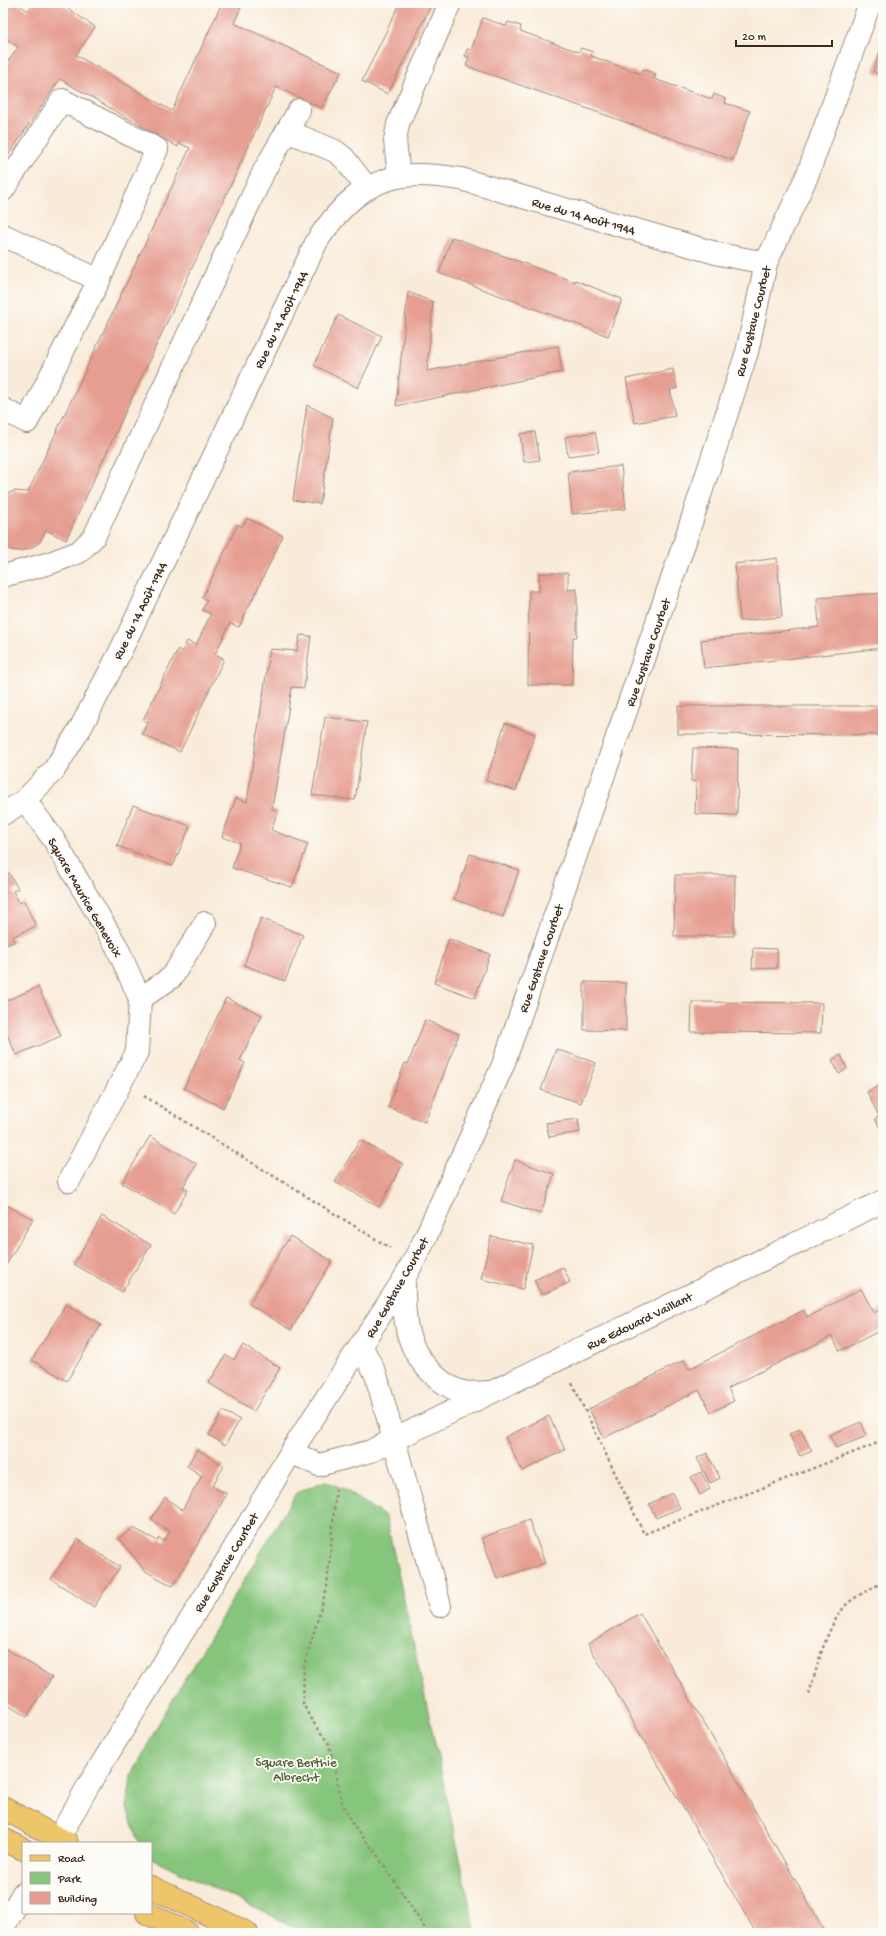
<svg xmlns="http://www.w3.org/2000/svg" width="886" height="1936" font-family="'Gochi Hand',sans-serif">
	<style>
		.green { fill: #86c57c; stroke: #60784d }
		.building { fill: #e69e91 }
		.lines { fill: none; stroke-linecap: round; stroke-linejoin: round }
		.minor-casing { stroke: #9a8a7c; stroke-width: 24 }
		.major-casing { stroke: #9a8a7c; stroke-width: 24 }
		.path { stroke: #9a8a7c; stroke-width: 2.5; stroke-dasharray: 3 3; stroke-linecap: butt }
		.minor { stroke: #fff; stroke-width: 22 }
		.major { stroke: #eec569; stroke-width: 22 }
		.labels { text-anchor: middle; stroke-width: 3.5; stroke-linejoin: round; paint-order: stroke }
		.street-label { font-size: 13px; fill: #3b2a1e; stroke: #fdfcf7 }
		.park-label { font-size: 13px; fill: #55603f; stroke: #fdfcf7 }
	</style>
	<rect width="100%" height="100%" fill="#fdfcf7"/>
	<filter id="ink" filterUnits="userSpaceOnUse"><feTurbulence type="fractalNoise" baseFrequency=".025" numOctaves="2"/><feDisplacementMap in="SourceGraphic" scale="8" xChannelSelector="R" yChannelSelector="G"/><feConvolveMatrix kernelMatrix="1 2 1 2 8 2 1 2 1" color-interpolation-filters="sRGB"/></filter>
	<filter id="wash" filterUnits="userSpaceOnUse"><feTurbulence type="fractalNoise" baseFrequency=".012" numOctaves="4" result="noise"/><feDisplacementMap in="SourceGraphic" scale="16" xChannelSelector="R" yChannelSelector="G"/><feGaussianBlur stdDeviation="0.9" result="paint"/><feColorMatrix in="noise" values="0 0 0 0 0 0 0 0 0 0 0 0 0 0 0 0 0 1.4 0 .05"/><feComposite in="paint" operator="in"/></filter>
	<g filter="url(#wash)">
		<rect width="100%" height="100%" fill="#f9ebd9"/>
		<path class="green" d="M325,1481L344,1489L386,1517L476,1933H307L151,1858V1843H140L136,1837L127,1807L131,1777L160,1721L296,1493Z"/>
		<g id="blocks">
			<g class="building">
				<path d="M3,3H17L28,11L33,3H60L95,27L76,55L172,111L222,3H243L234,23L341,72L322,108L276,87L66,540L46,530L40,542L31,548L21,551L11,550L3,547V495L15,491L28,492L190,148L179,143L178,147L60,79L3,163V69L18,47L8,40L5,44L3,43Z"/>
				<path d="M400,3H432L388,94L362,81Z"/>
				<path d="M483,18L506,26L508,22L521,26L520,31L579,52L581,48L593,52L591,56L641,74L643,69L656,74L654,79L712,99L714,94L726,99L725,103L750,111L733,160L466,66L469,57L465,56L467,49L471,50Z"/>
				<path d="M883,43V76L873,71Z"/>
				<path d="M452,237L575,282V280L622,299L608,336L439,273Z"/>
				<path d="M408,292L433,302L427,371L558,346L562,372L396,406Z"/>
				<path d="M338,315L382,336L358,388L314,365Z"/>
				<path d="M673,369L677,388L670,390L675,416L635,423L626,379Z"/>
				<path d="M307,405L333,418L320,504L293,500Z"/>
				<path d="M535,432L540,460L524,462L520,434Z"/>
				<path d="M595,432L599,452L568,456L565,437Z"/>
				<path d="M621,466L626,509L572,514L568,472Z"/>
				<path d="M247,518L283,536L239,627L230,623L215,654L224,659L180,752L142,734L148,722L143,720L178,649L182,652L187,641L196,645L211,614L202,610L207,600L202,598L238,524L242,527Z"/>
				<path d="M777,558L782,617L740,621L735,564Z"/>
				<path d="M539,573H568V590L577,589V637H573L572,685H528L529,591H539Z"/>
				<path d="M883,593V648L704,668L701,640L819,627L817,598Z"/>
				<path d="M300,635L311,636L304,688L292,687L272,809L278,811L271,830L308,844L292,887L232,868L240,843L222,837L236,798L247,802L270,649L297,651Z"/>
				<path d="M678,706H883V735L678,734Z"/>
				<path d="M325,717L367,722L355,800L312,795Z"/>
				<path d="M505,723L535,734L516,791L486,781Z"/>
				<path d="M693,748L738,749L737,815L695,814L696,782L691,781Z"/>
				<path d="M133,805L190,826L173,866L117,846Z"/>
				<path d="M470,854L519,870L503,917L454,899Z"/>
				<path d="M9,873L18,889L13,891L19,903L24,901L36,926L12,937L14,942L3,946V876Z"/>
				<path d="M675,875H735L734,936H674Z"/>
				<path d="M261,918L303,935L285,981L244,965Z"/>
				<path d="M449,939L490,954L475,998L434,983Z"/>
				<path d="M753,948L777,949V968L752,969Z"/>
				<path d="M584,982L626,983V1031L584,1030Z"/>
				<path d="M38,987L61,1036L16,1055L3,1025V1002Z"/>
				<path d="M226,998L262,1015L240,1060L245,1063L223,1108L184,1088Z"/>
				<path d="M692,1002L822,1003L821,1033L691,1032Z"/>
				<path d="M425,1020L459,1034L425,1122L388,1107L405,1063L408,1064Z"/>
				<path d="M556,1049L596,1063L581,1103L541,1090Z"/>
				<path d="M841,1055L847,1069L839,1074L832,1060Z"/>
				<path d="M883,1084V1134L875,1119L879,1116L867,1092Z"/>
				<path d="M578,1119L580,1132L549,1137L546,1123Z"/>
				<path d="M150,1136L197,1164L183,1187L188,1190L174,1214L122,1183Z"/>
				<path d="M360,1140L403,1164L379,1207L335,1182Z"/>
				<path d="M515,1160L554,1174L541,1214L501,1201Z"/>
				<path d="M3,1203L33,1219L6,1265L3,1264Z"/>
				<path d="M102,1216L151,1245L122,1292L74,1264Z"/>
				<path d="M290,1236L332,1261L291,1330L249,1304Z"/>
				<path d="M491,1236L533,1245L523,1289L481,1279Z"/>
				<path d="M563,1267L570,1282L542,1295L534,1280Z"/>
				<path d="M861,1289L874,1313L883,1308V1329L840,1351L832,1336L728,1388L734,1401L711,1412L699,1390L604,1438L589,1409L684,1360L689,1369L804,1310L807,1317Z"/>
				<path d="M66,1304L101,1325L67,1381L32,1360Z"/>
				<path d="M243,1345L280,1368L254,1411L209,1383L226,1355L234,1360Z"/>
				<path d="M223,1411L240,1420L225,1445L209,1435Z"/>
				<path d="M549,1416L565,1450L522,1471L505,1437Z"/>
				<path d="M861,1422L867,1436L836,1448L829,1435Z"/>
				<path d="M800,1429L812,1451L800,1456L789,1434Z"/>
				<path d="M197,1449L224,1466L212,1486L227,1494L173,1586L145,1571L119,1538L133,1528L158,1541L159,1538L164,1541L170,1531L151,1520L165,1497L182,1510L202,1476L187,1466Z"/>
				<path d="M707,1453L720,1478L710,1483L697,1458Z"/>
				<path d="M701,1472L710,1489L700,1495L691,1477Z"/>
				<path d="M672,1493L680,1508L656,1518L649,1504Z"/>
				<path d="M529,1520L545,1563L497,1579L482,1538Z"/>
				<path d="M78,1539L120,1567L94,1607L51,1579Z"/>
				<path d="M640,1613L826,1933H756L588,1644Z"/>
				<path d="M3,1647L52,1677L27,1717L3,1702Z"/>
			</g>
		</g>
	</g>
	<g filter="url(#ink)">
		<use href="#blocks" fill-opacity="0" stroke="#9a8a7c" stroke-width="1"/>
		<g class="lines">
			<g class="minor-casing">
				<g id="minor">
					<path d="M287,131L335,151L344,158L367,188"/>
					<path d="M399,176L395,141L398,124L450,3"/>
					<path d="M3,190L62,100L157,149L99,280"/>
					<path d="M3,235L99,280L27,422L3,409"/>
					<path d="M3,576L50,563L79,552L94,537L265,169L299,110"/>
					<path d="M25,800L54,840L117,947L140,999L137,1052L69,1181"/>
					<path d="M3,814L25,800L54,770L81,727L120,652L317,241C342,203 371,174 421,175C434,175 447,177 461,179L719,254L766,263"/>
					<path d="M140,999L172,977L205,923"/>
					<path d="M404,1279C404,1316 403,1345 432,1373C441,1381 450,1389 463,1392C471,1394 482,1392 490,1392"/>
					<path d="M361,1345L376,1375L440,1606"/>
					<path d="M291,1452L319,1465L371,1451L883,1201"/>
					<path d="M56,1843L88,1786L223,1567L291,1452L404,1279L423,1243L503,1065L683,547L747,352L766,263L807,176L870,3"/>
					<path d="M3,1928L23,1893"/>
				</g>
			</g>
			<g class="major-casing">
				<g id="major">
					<path d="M3,1808L67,1843"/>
					<path d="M3,1839L23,1849"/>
					<path d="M151,1887L247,1933"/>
					<path d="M147,1913L188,1933"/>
				</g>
			</g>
			<g class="path">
				<path d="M144,1096L390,1248"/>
				<path d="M572,1383L644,1534L883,1441"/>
				<path d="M336,1489L327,1587L304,1666L303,1703L310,1718L329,1744L342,1802L353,1825L376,1853L428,1933"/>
				<path d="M809,1694C818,1665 825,1629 846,1605C853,1597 873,1588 883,1582"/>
			</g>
			<use href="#minor" class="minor"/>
			<use href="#major" class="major"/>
		</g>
	</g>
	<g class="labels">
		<g class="street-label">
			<text transform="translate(584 215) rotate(16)" y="5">Rue du 14 Août 1944</text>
			<text transform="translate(280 319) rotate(-64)" y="5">Rue du 14 Août 1944</text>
			<text transform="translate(752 321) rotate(-76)" y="5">Rue Gustave Courbet</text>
			<text transform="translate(139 610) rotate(-64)" y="5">Rue du 14 Août 1944</text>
			<text transform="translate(647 652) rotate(-71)" y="5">Rue Gustave Courbet</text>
			<text transform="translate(86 897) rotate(60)" y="5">Square Maurice Genevoix</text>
			<text transform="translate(540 958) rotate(-71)" y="5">Rue Gustave Courbet</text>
			<text transform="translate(396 1287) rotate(-60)" y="5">Rue Gustave Courbet</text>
			<text transform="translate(639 1320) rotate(-26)" y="5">Rue Edouard Vaillant</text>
			<text transform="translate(225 1562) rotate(-59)" y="5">Rue Gustave Courbet</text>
		</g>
		<g class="park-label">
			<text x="296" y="1766">Square Berthie<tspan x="296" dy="15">Albrecht</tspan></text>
		</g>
	</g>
	<rect width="886" height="1936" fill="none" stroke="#fdfcf7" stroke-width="16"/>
	<rect x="22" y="1842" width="130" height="72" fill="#fdfcf7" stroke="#afa8a0"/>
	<rect x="30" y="1855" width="20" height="6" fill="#eec569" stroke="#afa8a0"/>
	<text x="58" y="1862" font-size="12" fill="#3b2a1e">Road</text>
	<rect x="30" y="1872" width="20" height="12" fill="#86c57c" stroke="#afa8a0"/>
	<text x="58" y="1882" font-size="12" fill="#3b2a1e">Park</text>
	<rect x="30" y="1892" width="20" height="12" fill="#e69e91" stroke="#afa8a0"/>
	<text x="58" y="1902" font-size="12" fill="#3b2a1e">Building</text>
	<path d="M736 40v6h96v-6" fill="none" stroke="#3b2a1e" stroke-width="2"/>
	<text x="742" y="40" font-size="12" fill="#3b2a1e" stroke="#fdfcf7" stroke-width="3" paint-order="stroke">20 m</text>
</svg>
